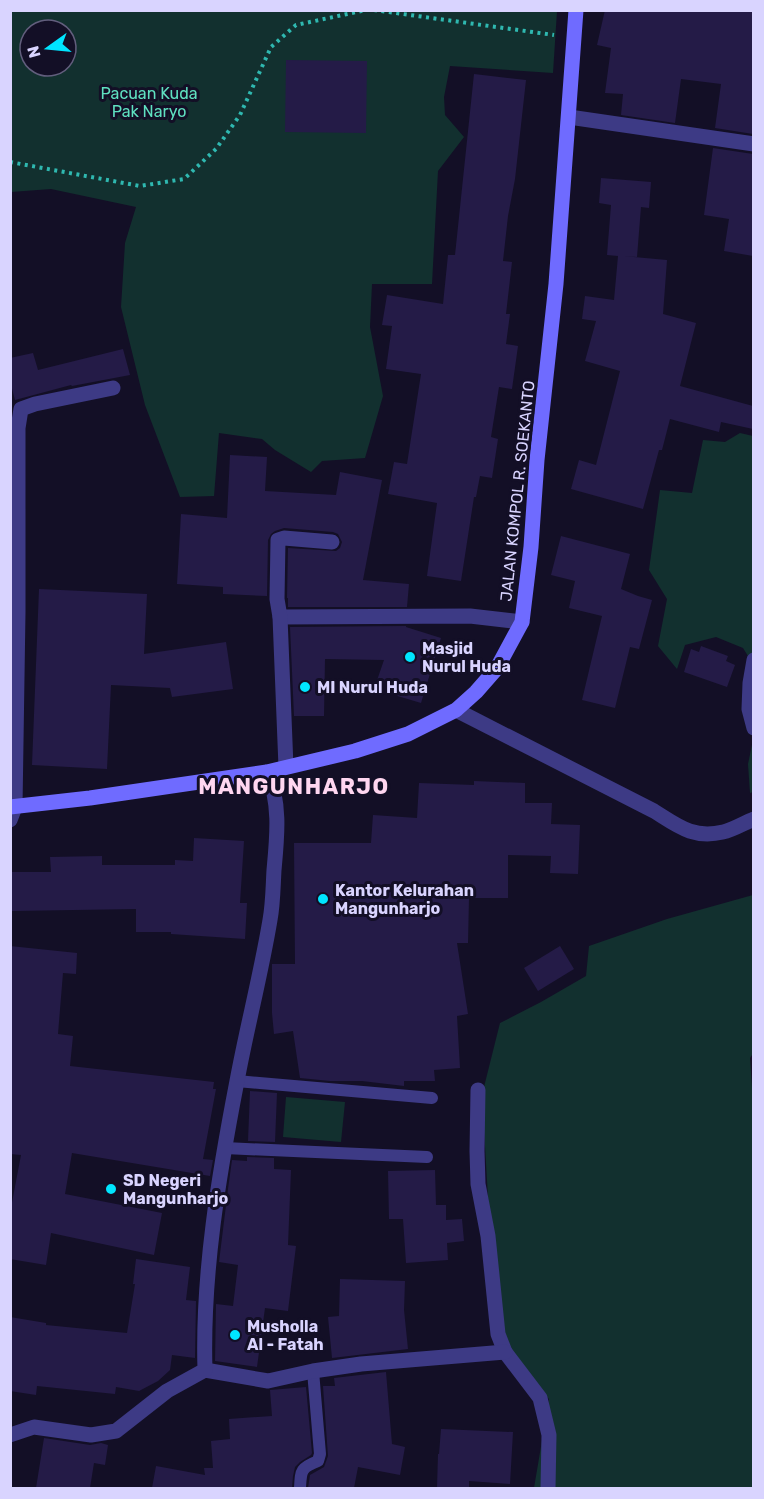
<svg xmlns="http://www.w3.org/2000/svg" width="764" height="1499" font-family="Rubik,sans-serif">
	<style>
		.green { fill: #12302f; fill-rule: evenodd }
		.building { fill: #241b47 }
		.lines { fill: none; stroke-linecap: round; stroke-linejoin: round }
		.path { stroke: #2fb8b0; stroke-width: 4; stroke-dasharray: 3 4.5; stroke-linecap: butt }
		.service { stroke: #3d3a85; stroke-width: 12 }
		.minor { stroke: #3d3a85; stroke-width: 15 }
		.secondary { stroke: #6f6bff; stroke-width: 15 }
		.poi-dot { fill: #00e5ff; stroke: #130f26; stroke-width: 2 }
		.labels { text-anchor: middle; stroke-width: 6; stroke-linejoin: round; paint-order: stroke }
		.park-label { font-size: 16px; fill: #5fe0c0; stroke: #130f26 }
		.street-label { font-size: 16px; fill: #d9d4ff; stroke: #130f26 }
		.poi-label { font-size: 16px; font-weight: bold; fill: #d9d4ff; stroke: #130f26; text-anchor: start }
		.district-label { font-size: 22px; font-weight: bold; letter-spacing: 1.5px; fill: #ffd6f0; stroke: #130f26 }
	</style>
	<rect width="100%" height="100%" fill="#130f26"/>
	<g class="green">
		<path d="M11,11H557L553,73L450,66L444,97L445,115L464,137L438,171L432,284H372L370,327L383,396L365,458L322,461L311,472L275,450L262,439L219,433L214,496L180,497L145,405L121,307L125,243L136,207L51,189L11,192ZM30,30H66V66H30Z"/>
		<path d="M740,433L753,436V664L743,648L716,637L685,645L677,669L658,646L667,599L649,570L660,490L692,493L703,440L725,442Z"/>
		<path d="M753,740V792L750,793L748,764Z"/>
		<path d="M753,895L754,1052L750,1058L754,1117L753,1488H534L549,1399L515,1367L495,1317L482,1095L500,1023L541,1002L586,976L589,946L667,919Z"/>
		<path d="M286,1097L345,1102L341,1142L283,1137Z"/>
	</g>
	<g class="building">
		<path d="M605,10H753V134L715,128L721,84L681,79L675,123L621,115L623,94L605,93L611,48L597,45Z"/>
		<path d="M286,60L367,61L366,133L285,132Z"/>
		<path d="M474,74L526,80L515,179L508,216L503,261L512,262L506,314H510L506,344L518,346L512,389L499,387L491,437L498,439L492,478L480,476L476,497H474L461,581L427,576L437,503L388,494L394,462L407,464L421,374L386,369L392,326L382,325L387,295L443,304L448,255H455Z"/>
		<path d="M713,148L753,154V256L724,251L729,219L704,215Z"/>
		<path d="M601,178L651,182L649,208L641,207L637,257L623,256L667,260L663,314L696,323L680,386L753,406V429L721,422L719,432L670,419L662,450H659L643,509L571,489L579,460L596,465L620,371L585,361L596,321L582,319L585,296L614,300L618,256L607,255L611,205L599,203Z"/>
		<path d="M123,349L130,375L72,386L71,385L15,400L10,381V358L33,353L38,370Z"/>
		<path d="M230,455L267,457L265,491L336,495L340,472L382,480L363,580L409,584L407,607H288V598H287L288,548L336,551L340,548L342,542L338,534L333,532L284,528L275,531L271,534L268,540L267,596L223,594V587L177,584L181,514L227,518Z"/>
		<path d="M561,536L630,554L621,589L638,596L652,600L639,649L630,647L615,708L582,700L602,616L569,608L575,581L551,575Z"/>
		<path d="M39,589L147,594L144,654L226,642L233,689L172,697L170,688L111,685L107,769L32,765Z"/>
		<path d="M406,626V627L441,638L421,703L374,689L384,660L325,659L324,716H294L290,627Z"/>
		<path d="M701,646L728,656L726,661L735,665L727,687L684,672L691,649L699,652Z"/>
		<path d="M474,781L525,783V803H552L551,824L580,825L578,874L550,873L551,856L508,855V898H469L468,943H457L468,1014L457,1016L460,1068L434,1070L435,1081H404V1086L362,1081H330L300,1078L293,1031L274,1034L272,1013V964H295L294,843H371L373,815L417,818L419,783L474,785Z"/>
		<path d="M194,838L244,841L240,903H247L245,939L171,934V932H136V909L12,911L11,872H51L50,857L102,856V865H175V860L193,861Z"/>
		<path d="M10,946L77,953L76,974L63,973L58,1034L73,1036L70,1066L214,1082L213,1089H216L203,1159L213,1160L210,1176L72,1153L65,1194L162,1213L154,1255L51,1233L46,1265L10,1259V1213L21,1155L10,1154Z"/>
		<path d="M560,946L574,969L538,991L524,968Z"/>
		<path d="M250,1091L277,1093L275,1142L248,1141Z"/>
		<path d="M247,1157L274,1158V1169L291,1170L288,1245L296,1246L288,1311L265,1308L257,1367L215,1361L216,1304L233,1306L238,1265L219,1262L228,1189L232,1160L247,1161Z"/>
		<path d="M435,1170L436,1205H446V1220L462,1219L464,1241L447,1243L448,1260L406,1263L403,1219H389L388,1171Z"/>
		<path d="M136,1259L190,1267L186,1300L196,1301L195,1358L172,1355L170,1370L158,1381L139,1391L116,1387L115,1394L37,1386L36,1395L10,1391V1317L46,1323V1325L127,1333L135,1284H133Z"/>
		<path d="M340,1279L405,1281L404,1310L408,1349L332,1358L328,1317L339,1316Z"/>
		<path d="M386,1372L392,1444L405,1447L400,1475L358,1467L354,1488H308L310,1475L324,1467L328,1456L323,1386H335L334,1378Z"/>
		<path d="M306,1387L312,1453L311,1455L300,1462L295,1467L293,1476L292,1488H152L156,1466L205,1475L204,1468H213L211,1441L230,1439L229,1419L272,1416L270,1390Z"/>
		<path d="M441,1429L513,1432L510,1484L469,1481V1488H437L438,1454H439Z"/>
		<path d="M44,1438L90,1445L101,1443L108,1445L105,1465L94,1463L90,1488H36Z"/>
	</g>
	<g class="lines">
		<g class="path">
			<path d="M374,10L554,35"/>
			<path d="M10,162L140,186L184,179L216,149L240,115L271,47L296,25L366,10"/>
		</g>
		<g class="service">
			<path d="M237,1081L432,1098"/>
			<path d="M225,1148L427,1157"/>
			<path d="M300,1488C301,1471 300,1468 318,1461L320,1454L313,1371"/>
		</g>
		<g class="minor">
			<path d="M569,117L754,144"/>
			<path d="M280,617L470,616L522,622"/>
			<path d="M754,660L750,683L749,709L754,728"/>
			<path d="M456,710L654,811C678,826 693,839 723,832C733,830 744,823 754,819"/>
			<path d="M286,767L280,617L277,599L278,540L284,538L332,542"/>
			<path d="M10,820L15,807L18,612V428L21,409L35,404L113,388"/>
			<path d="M478,1090L477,1151L478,1184L488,1236L498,1334L505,1352L540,1398L549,1435L548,1488"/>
			<path d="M205,1370L268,1381L313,1371L361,1364L505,1352"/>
			<path d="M10,1435L34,1427L91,1435L116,1431L167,1391L205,1370C202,1274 219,1174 237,1081C247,1027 261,974 270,920C273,904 273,887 274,870C277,838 281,802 267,772"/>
		</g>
		<path class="secondary" d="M10,807L90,798L267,772L355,751L408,734L456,710L476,692L497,668L522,622L531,547L537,460L556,284L576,10"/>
	</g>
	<g class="poi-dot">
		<circle cx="410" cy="657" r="6"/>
		<circle cx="305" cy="687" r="6"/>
		<circle cx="323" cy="899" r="6"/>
		<circle cx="111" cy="1189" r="6"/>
		<circle cx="235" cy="1335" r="6"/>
	</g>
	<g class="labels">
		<g class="park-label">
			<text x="149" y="99">Pacuan Kuda<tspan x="149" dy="18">Pak Naryo</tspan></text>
		</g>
		<g class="street-label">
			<text transform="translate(517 491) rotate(-84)" y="6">JALAN KOMPOL R. SOEKANTO</text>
		</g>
		<g class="poi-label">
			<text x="422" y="654">Masjid<tspan x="422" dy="18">Nurul Huda</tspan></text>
			<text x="317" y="693">MI Nurul Huda</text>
			<text x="335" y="896">Kantor Kelurahan<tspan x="335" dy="18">Mangunharjo</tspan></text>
			<text x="123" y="1186">SD Negeri<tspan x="123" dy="18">Mangunharjo</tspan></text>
			<text x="247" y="1332">Musholla<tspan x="247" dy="18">Al - Fatah</tspan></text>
		</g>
		<g class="district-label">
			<text x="294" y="794">MANGUNHARJO</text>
		</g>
	</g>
	<rect width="764" height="1499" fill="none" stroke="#d9d4ff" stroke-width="24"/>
	<g transform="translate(48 48) rotate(255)"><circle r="28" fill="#130f26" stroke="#625e7d" stroke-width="1.5"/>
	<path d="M0-4.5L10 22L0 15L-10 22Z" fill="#00e5ff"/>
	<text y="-9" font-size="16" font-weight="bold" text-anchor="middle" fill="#d9d4ff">N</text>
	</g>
</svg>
